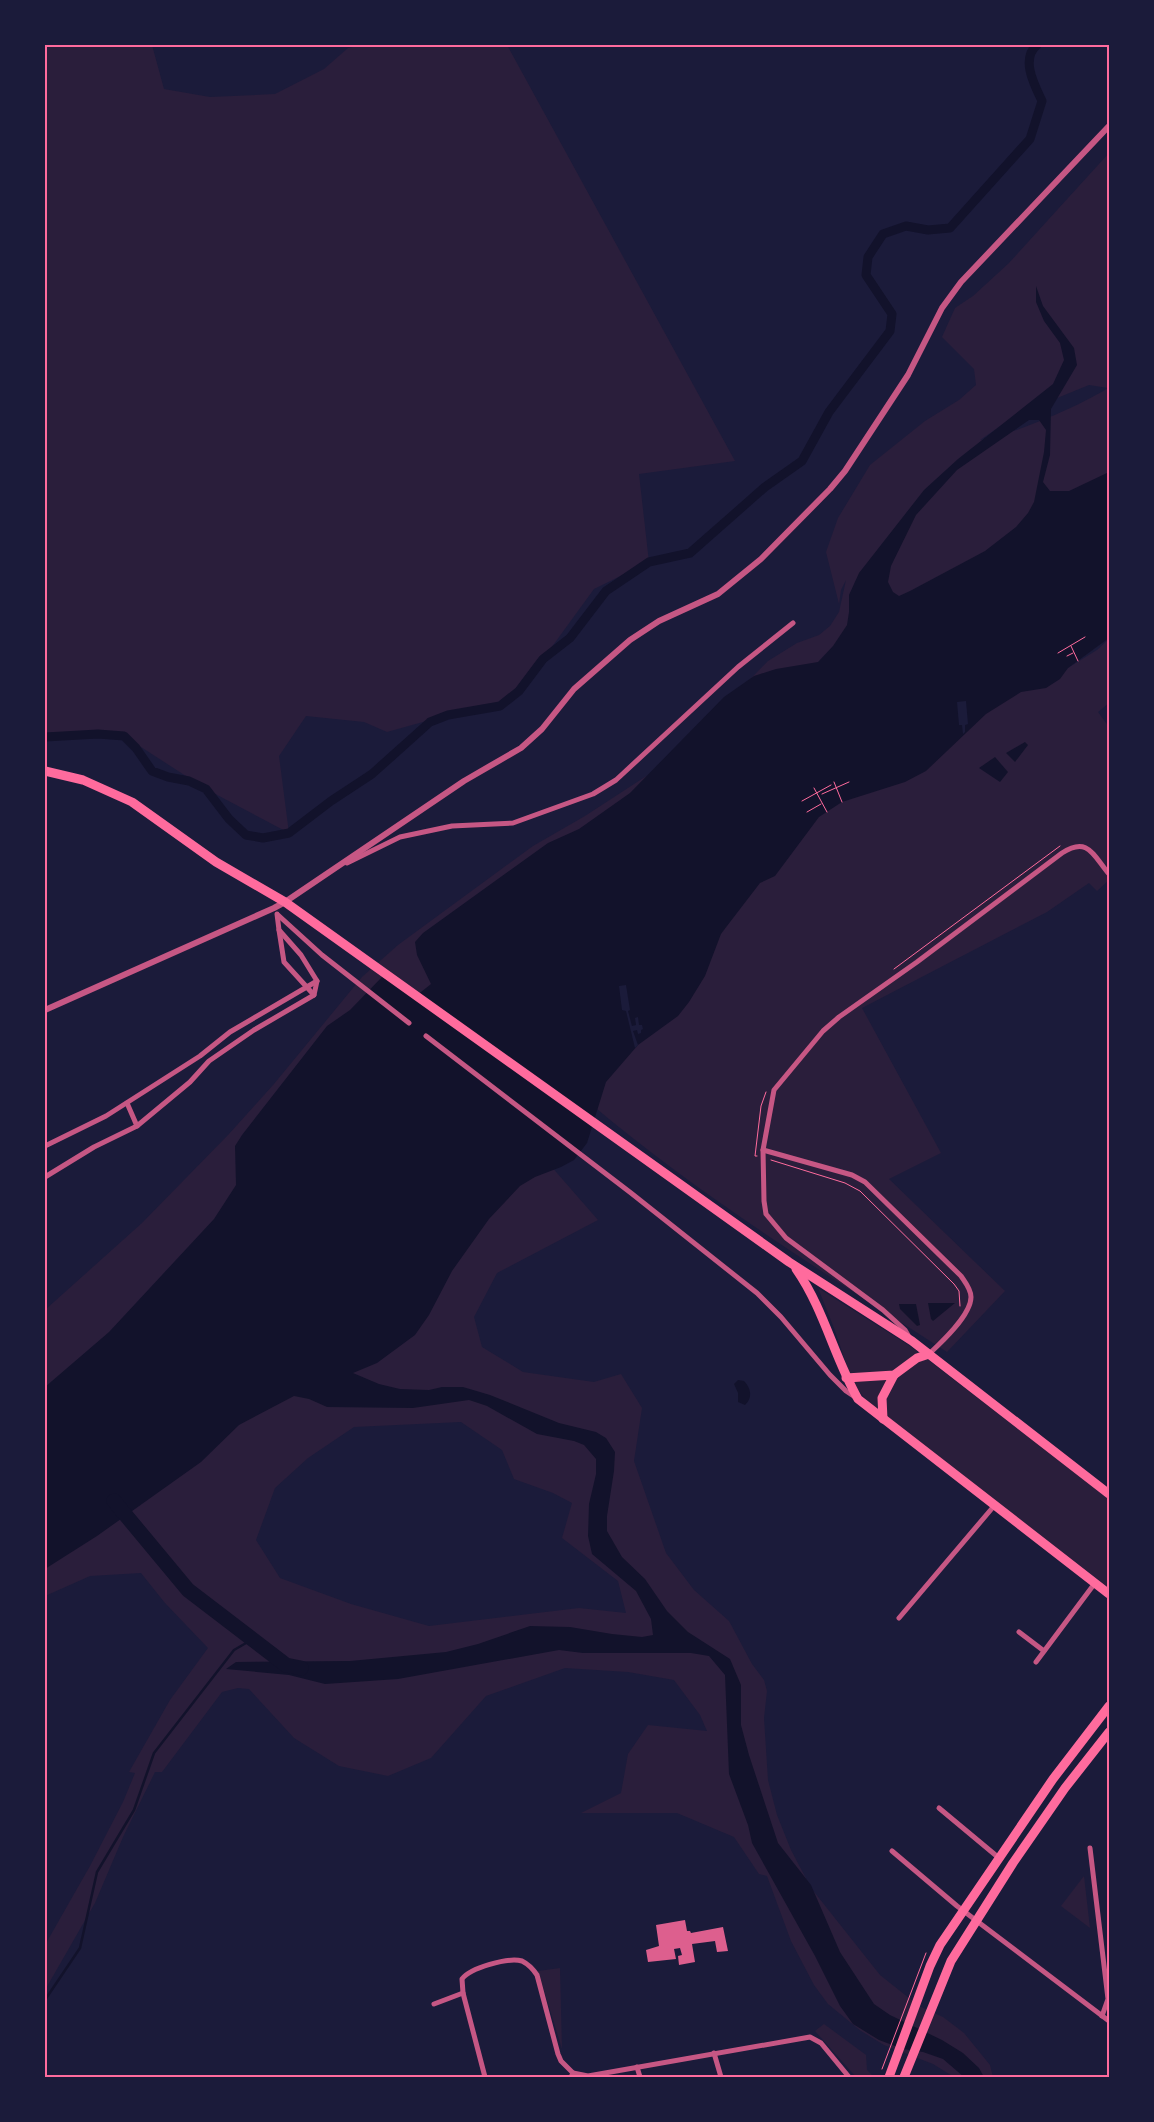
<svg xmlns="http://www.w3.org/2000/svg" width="1154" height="2122" font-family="Barlow,sans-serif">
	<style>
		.green { fill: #2a1e3b; fill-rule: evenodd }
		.water { fill: #12122b; fill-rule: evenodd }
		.pier { fill: #1b1b3a }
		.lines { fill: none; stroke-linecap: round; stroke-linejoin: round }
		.stream { stroke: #12122b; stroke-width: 2.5 }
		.canal { stroke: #12122b; stroke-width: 9 }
		.river { stroke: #12122b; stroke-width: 15 }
		.building { fill: #dd5f8e }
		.path { stroke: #ff6b9d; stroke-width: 1 }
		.minor { stroke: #c65784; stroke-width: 5 }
		.tertiary { stroke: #c65784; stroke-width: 6 }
		.primary { stroke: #ff6b9d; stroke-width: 9 }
		.neatline { fill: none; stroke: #ff6b9d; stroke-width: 2 }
	</style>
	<rect width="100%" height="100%" fill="#1b1b3a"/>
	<g class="green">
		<path d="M45,45H152L164,89L210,97L275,94L324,69L348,48L362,45H507L735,461L639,474L649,562L594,589L543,659L500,706L448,715L387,732L364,722L306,716L279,756L289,833L206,789L124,736L45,737Z"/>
		<path d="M1109,153V638L1063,671L1097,650L1109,639V703L1098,712L1109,727V880L1097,891L1089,883L1047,912L862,1008L941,1153L889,1179L1005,1291L947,1352C826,1274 701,1197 591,1104L550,1165L598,1220L497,1273L474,1317L482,1347L523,1372L594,1382L621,1374L642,1408L634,1461L666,1553L694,1590L729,1621L752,1664L764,1680L767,1691L764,1718L768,1780L777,1815L791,1850L811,1888L880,1975L919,2006L943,2017L964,2033L990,2065L993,2077H954L933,2064L884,2045L861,2031L828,2004L814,1985L791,1941L767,1876L759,1874L734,1837L677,1813H581L621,1793L628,1754L648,1725L707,1731L700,1715L674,1680L628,1672L565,1668L486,1696L431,1758L388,1776L339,1766L294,1738L249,1689L238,1688L222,1692L162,1772H155L123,1837L95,1903L45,1990V1945L90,1866L123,1802L135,1773L129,1772L170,1700L208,1648L165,1603L141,1573L90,1576L45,1596V1310L142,1223L229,1134L274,1084L362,977L398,945L533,846L585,816L671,760L768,661L797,643L819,635L830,626L839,612L846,580L841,590L839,604L826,552L838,518L870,465L925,421L959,400L976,385L974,369L942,337L955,308L973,296L1009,263ZM1089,385L1108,388C1080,406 1012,435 980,440L1018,414ZM461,1422L502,1450L514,1479L553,1493L572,1503L562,1538L618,1581L626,1613L579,1608L429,1626L351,1604L280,1578L256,1540L275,1488L308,1458L354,1427Z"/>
		<path d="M818,1288L910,1346L1109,1499V1588L869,1404L852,1381L834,1328Z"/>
		<path d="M1084,1876L1090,1928L1061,1906Z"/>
		<path d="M560,1968L562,2049L538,1971Z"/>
		<path d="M824,2024L866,2055L867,2070L874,2077H856L815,2031Z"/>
	</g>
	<g class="water">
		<path d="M1036,286L1043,306L1074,348L1077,365L1051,409L1050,455L1043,482L1050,491H1069L1109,472V638L1068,668L1060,679L1046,688L1021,692L986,714L926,771L905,782L842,802L819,817L775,876L760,883L727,926L721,934L705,976L689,1002L678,1016L638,1045L606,1082L587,1143L574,1160L561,1167L535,1177L520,1186L489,1219L452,1271L429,1315L415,1335L377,1363L353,1373L379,1384L400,1389L429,1390L442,1387H463L490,1395L559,1423L596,1432L606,1438L615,1452L614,1471L607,1516V1531L622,1557L645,1579L667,1611L688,1632L730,1659L741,1685V1725L749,1755L778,1843L811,1885L840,1952L874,2004L890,2015L942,2040L963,2053L979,2068L984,2077H964L943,2059L923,2052L903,2049L879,2040L853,2024L840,2006L815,1956L752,1843L748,1825L729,1774L725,1675L709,1656L691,1653H583L559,1650L398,1679L325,1684L289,1675L226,1669L236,1662L350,1661L446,1652L478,1644L530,1626L570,1627L612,1634L642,1637L653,1635L651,1619L636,1591L592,1554L588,1536L589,1504L596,1474V1459L584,1445L574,1441L537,1434L487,1406L469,1400L413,1408L327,1407L309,1399L294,1396L239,1425L201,1462L97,1536L45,1569V1387L109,1332L214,1219L236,1185L235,1146L242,1135L327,1026L350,1010L382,977L416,996L431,984L417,955L415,942L423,933L548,843L579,829L630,793L724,697L754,676L776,669L818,662L833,646L847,625L849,612V595L859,573L924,490L958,459L1053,384L1064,360L1060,343L1044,321L1036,302ZM1029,420H1039L1046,430L1044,452L1034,502L1028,513L1016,527L985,551L910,591L899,596L893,592L888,582L891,566L916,515L957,470Z"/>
		<path d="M1025,742L1028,745L1015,762L1006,753Z"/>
		<path d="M995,757L1008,772L1000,782L979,768Z"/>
		<path d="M928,1303H955L933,1321L931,1319Z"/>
		<path d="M899,1304H916L920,1325L917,1326L900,1309Z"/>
		<path d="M738,1380L744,1381C751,1388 753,1398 745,1405L738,1402V1393L734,1384Z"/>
	</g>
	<g class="pier">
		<path d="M966,701L968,724L965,725V732L963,734L962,725H959L957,702Z"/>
		<path d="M626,985L630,1010L628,1011L632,1026L636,1025L635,1018L638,1017L639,1025H642L643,1029L641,1030V1033L638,1034L637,1030L633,1031L638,1045L635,1048L626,1011L622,1010L619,986Z"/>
	</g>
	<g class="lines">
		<path class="stream" d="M45,2000L80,1948L97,1872L134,1810L154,1753L234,1650L253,1639"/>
		<path class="canal" d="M45,737L98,734L124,736L136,748L152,771L168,777L189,781L206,789L229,819L246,835L263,838L289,833L331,801L372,774L430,722L448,715L500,706L519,691L543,659L570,638L606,591L649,562L690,553L765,487L802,461L829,412L890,331L892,314L866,275L868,257L883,234L906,226L928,230L950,228L1030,139L1042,101C1035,86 1020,59 1037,45"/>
		<path class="river" d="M114,1501L188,1590L286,1665L301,1668"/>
	</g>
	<path class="building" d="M685,1920L687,1931H690L691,1933L723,1927L728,1951L717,1952L715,1941L692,1944L695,1962L679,1965L678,1956L682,1955L680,1948L674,1949L676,1959L648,1962L646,1950L659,1946L656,1925Z"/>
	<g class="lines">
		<g class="path">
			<path d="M1071,646L1078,661"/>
			<path d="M1058,653L1085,637"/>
			<path d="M1067,656L1073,653"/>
			<path d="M834,782L842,802"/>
			<path d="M814,788L827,812"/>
			<path d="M822,794L849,782"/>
			<path d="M802,801L831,785"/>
			<path d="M807,812L821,804"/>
			<path d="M894,969L1060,846"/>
			<path d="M757,1156H755L761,1106L766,1092"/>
			<path d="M771,1160L845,1183L860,1191L954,1284L959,1291L960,1306"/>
			<path d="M882,2069L926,1953"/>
		</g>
		<g class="minor">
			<path d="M347,863L400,837L452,826L513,823L593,794L616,780L738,667L793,623"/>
			<path d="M278,915L322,955L409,1023"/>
			<path d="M279,930L284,962L314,995"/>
			<path d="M426,1036L631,1193L757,1293L781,1317L830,1375L846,1391L855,1397"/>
			<path d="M127,1103L137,1126"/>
			<path d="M45,1146L106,1116L200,1056L230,1032L317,981"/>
			<path d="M763,1150L852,1175L865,1182L961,1276C965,1282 971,1289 971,1297C971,1315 942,1342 929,1354"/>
			<path d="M45,1177L94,1147L137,1126L190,1082L209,1061L254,1030L314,995L317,981L301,955L279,930L277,914"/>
			<path d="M909,1337L905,1330L883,1310L786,1238L766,1214L764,1201L763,1150L774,1090L823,1031L839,1017L917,962L1062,853C1088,836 1093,855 1109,874"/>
			<path d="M899,1618L994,1506"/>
			<path d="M1019,1632L1044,1651"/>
			<path d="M1036,1662L1095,1583"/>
			<path d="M939,1808L999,1858"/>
			<path d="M1090,1848L1108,1999L1102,2016"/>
			<path d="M892,1851L957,1906L1109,2021"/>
			<path d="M434,2004L463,1993"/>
			<path d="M714,2053L721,2077"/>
			<path d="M637,2067L640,2077"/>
			<path d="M573,2073L588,2076L810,2037L821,2043L849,2077"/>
			<path d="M485,2077L463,1993L462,1979C470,1968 508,1957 522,1961C528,1964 533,1969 537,1975L558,2054L561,2061L573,2073L571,2077"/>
		</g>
		<path class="tertiary" d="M45,1010L274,908L285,902L464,781L521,748L542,729L574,689L630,640L659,621L718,594L761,559L830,489L845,471L908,375L942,308L961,282L1109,126"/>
		<g class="primary">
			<path d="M45,771L83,780L132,802L216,862L285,902L789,1262L912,1341L1109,1494"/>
			<path d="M796,1269C824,1309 834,1357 858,1399L1109,1594"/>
			<path d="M846,1378L894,1375L917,1358L929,1354"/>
			<path d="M883,1419L882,1398L894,1375"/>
			<path d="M889,2077L930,1966L940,1945L1053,1779L1109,1706"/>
			<path d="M904,2077L951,1961L1013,1863L1065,1788L1109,1732"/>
		</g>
	</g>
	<rect width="1154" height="2122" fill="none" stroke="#1b1b3a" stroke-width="92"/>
	<rect x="46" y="46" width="1062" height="2030" class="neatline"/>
</svg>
